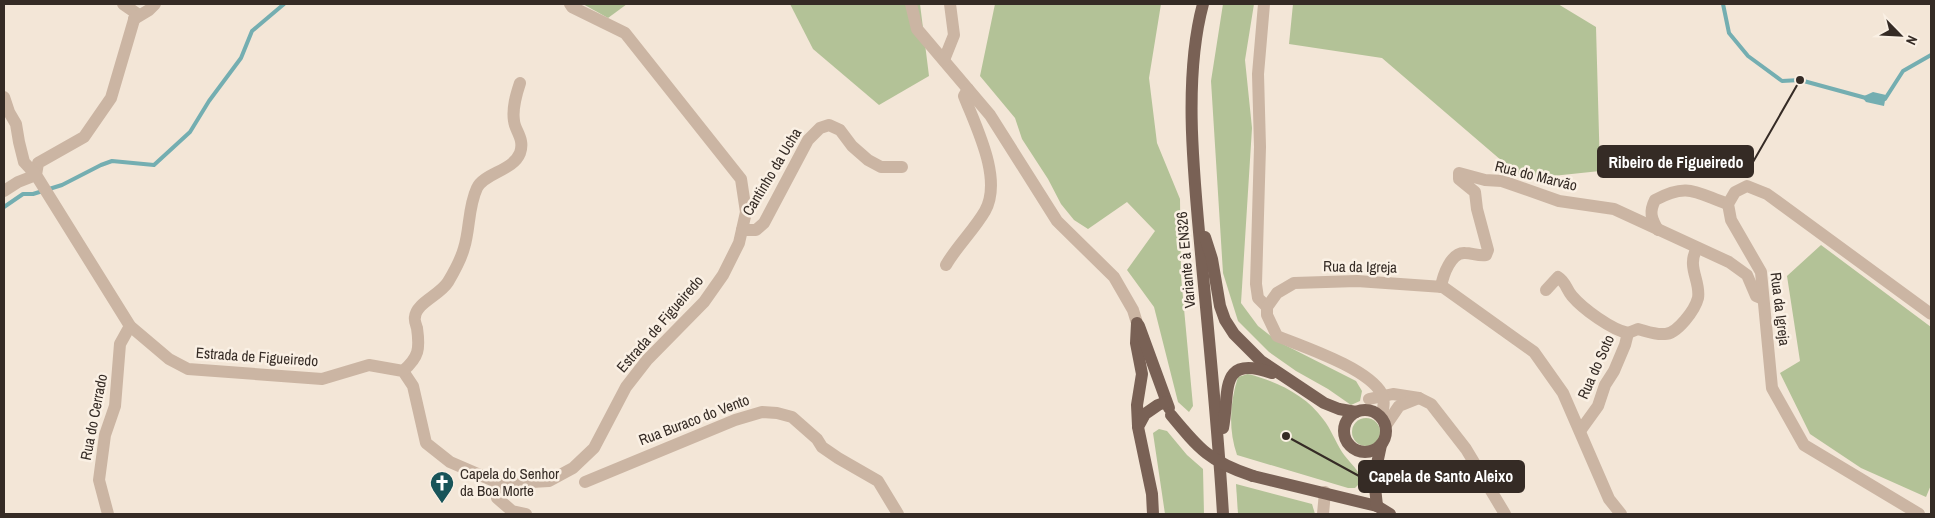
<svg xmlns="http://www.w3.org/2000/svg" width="1935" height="518" font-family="'Archivo Narrow',sans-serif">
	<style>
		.green { fill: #b3c297 }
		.water { fill: #74aeb1 }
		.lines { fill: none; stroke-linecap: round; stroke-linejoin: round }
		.stream { stroke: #74aeb1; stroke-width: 4 }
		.minor { stroke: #cbb5a3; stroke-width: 12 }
		.major { stroke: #796155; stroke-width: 12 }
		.major-bridge { stroke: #796155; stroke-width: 12 }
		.labels { text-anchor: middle; stroke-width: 5; stroke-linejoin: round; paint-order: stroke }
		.street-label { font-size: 15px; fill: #352b25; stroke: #faf0e4 }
		.poi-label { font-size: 15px; fill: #352b25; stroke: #faf0e4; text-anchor: start }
		.leader { fill: none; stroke: #352b25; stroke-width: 2 }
		.callout-dot { fill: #352b25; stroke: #faf0e4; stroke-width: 2 }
		.callout { fill: #352b25; stroke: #352b25; stroke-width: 2 }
		.callout-label { font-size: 16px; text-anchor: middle; font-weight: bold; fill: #fff }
	</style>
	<rect width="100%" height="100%" fill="#f3e6d7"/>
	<g class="green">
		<path d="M583,4H627L608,18Z"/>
		<path d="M790,4H920L929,76L879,105L813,49Z"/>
		<path d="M995,4H1161L1149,78L1157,143L1180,199L1181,276L1193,406L1189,412L1178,402L1154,307L1127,270L1155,231L1127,202L1088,229L1074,220L1061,204L1048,179L1022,139L1015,118L980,76Z"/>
		<path d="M1223,4H1254L1245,60L1252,128L1241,303L1258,326L1277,341L1356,381L1362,391L1360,401L1351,405L1328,389L1296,371L1269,352L1238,321L1223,273L1211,81Z"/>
		<path d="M1293,4H1558L1596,27L1600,171L1523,179L1382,58L1289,44Z"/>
		<path d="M1821,245L1931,327V485L1926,497L1861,468L1810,434L1780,373L1800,361L1787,276Z"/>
		<path d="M1248,374C1276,381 1306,395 1323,419C1331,429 1335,441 1342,452C1348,461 1356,467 1361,477L1359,484L1355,488H1348L1237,455C1228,429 1230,402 1238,377Z"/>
		<circle cx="1366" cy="432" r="14"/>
		<path d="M1159,429L1167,431L1187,455L1203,469L1204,514H1165L1153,433Z"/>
		<path d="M1236,484L1312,504L1315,514H1238Z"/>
	</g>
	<path class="water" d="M1873,92L1886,95L1884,106L1866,102L1862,97Z"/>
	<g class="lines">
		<g class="stream">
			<path d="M1723,4L1729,33L1748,56L1782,81L1800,80L1866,98"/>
			<path d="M1885,99L1903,71L1931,55"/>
			<path d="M4,207L23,194H33L62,185L101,165L112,161L154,165L190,132L209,101L241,58L252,31L284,4"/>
		</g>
		<g class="minor">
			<path d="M123,4L136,13L111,98L84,137L38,163L36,175L130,326L169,359L188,369L322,379L369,365L403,371L413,386L426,443L450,462L494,481L514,483L549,481L573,468L594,448L626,387L647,360L704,302L723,275L739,243L746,212L741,179L625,33L572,7L570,4"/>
			<path d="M911,4L917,29L990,115L1057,221L1114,277L1133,310L1137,323"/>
			<path d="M1264,4L1258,74L1260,147L1256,284L1258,298L1267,307"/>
			<path d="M134,19L149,10L155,4"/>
			<path d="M944,60L954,35L950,4"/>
			<path d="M4,97L9,112L16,124L19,142L24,162L36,175L18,182L4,191"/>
			<path d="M742,230H756L764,223L808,140L820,128L829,125L840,130L852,146L868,160L881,167H902"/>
			<path d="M1658,230C1651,218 1649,212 1655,200C1688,182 1696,193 1728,204"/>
			<path d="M946,265C957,246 974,230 985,211C1003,179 976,127 964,96L968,89"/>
			<path d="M1441,287C1443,275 1451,252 1465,253C1472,253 1478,256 1486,255L1488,250L1477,209L1475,192L1459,179V173L1485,180L1502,181L1559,201L1614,209L1729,262L1747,275L1756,296L1763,299"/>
			<path d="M1546,290L1558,277C1566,282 1566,289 1572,296C1583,309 1612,330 1628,333"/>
			<path d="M1628,333L1638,329C1646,331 1655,335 1665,334C1677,334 1695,310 1698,298C1701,281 1686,267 1697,248"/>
			<path d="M403,371C419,357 420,349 417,328C416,325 414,320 415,317C416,303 440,295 448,282C454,272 461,259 464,248C470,229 468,207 477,188C484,173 513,171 520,153C525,139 515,131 514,121C512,108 516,95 520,83"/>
			<path d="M1369,399L1393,394L1419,398L1431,404L1466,449L1505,514"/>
			<path d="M1381,417C1383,411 1385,401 1382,394C1368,368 1304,347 1277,336L1267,315V307L1277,293L1294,283L1357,281L1443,287L1534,352L1563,393L1609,499L1621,514"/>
			<path d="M1386,425L1399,406L1419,398"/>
			<path d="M1580,431L1598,406L1605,385L1614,371L1625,345L1628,333"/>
			<path d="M494,481L497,498L512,511L526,514"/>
			<path d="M585,482L735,420L762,412L777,413L792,417L817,439L822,447L838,458L878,481L898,514"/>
			<path d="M108,514L99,480L105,435L115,406L120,344L130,326"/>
			<path d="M1323,514L1325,492"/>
			<path d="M1919,514L1804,445L1772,388L1761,272L1731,220L1728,204L1735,192L1747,186L1767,194L1931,314"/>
		</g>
		<g class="major">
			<path d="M1203,4C1182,82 1195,184 1202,265C1210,348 1218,431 1223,514"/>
			<path d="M1205,237L1212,259L1220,306L1225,320L1234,334L1261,361L1324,403L1339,409L1356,412"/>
			<path d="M1137,323L1136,343L1142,374L1137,405L1138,426"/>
			<path d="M1139,326L1169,408"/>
			<circle cx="1365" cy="431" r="21"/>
			<path d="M1223,428C1230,392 1218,354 1272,373"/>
			<path d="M1253,476L1377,506L1390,514"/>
			<path d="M1377,506L1374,478L1381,445"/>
			<path d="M1153,514L1152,494L1138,427L1145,414L1158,405L1166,402"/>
		</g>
		<path class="major-bridge" d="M1171,415C1199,449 1210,462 1253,476"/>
	</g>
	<defs>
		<g id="church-pin" transform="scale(1.25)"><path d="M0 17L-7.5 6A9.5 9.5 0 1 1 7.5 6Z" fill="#185459" stroke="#faf0e4"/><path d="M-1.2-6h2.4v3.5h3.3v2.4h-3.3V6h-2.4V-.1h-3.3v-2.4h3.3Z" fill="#fff"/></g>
	</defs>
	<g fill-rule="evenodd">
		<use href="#church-pin" x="442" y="483"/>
	</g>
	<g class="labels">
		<g class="street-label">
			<text transform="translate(772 172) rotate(-59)" y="5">Cantinho da Ucha</text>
			<text transform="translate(1536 176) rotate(14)" y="5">Rua do Marvão</text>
			<text transform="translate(1186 260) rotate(-95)" y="5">Variante à EN326</text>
			<text transform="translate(1360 267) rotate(1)" y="5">Rua da Igreja</text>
			<text transform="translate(1780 309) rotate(83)" y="5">Rua da Igreja</text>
			<text transform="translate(660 324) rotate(-49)" y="5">Estrada de Figueiredo</text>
			<text transform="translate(257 357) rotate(4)" y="5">Estrada de Figueiredo</text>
			<text transform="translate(1596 367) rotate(-66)" y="5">Rua do Soto</text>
			<text transform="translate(94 417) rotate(-79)" y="5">Rua do Cerrado</text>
			<text transform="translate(694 420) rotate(-21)" y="5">Rua Buraco do Vento</text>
		</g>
		<g class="poi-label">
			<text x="460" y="479">Capela do Senhor<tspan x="460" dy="17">da Boa Morte</tspan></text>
		</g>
	</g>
	<path class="leader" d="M1800 80L1753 162M1286 436L1359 476"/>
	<g class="callout-dot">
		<circle cx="1800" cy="80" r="5"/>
		<circle cx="1286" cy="436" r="5"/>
	</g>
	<g class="callout">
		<rect x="1598" y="146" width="155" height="31" rx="5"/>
		<rect x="1359" y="461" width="165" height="31" rx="5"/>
	</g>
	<g class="callout-label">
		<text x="1676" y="168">Ribeiro de Figueiredo</text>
		<text x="1441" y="482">Capela de Santo Aleixo</text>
	</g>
	<rect width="1935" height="518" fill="none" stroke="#352b25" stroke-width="10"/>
	<g transform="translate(1900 35) rotate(114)" stroke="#faf0e4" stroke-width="4" paint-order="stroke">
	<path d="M0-4L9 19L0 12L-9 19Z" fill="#352b25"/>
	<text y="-8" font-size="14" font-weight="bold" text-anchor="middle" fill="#352b25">N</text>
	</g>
</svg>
